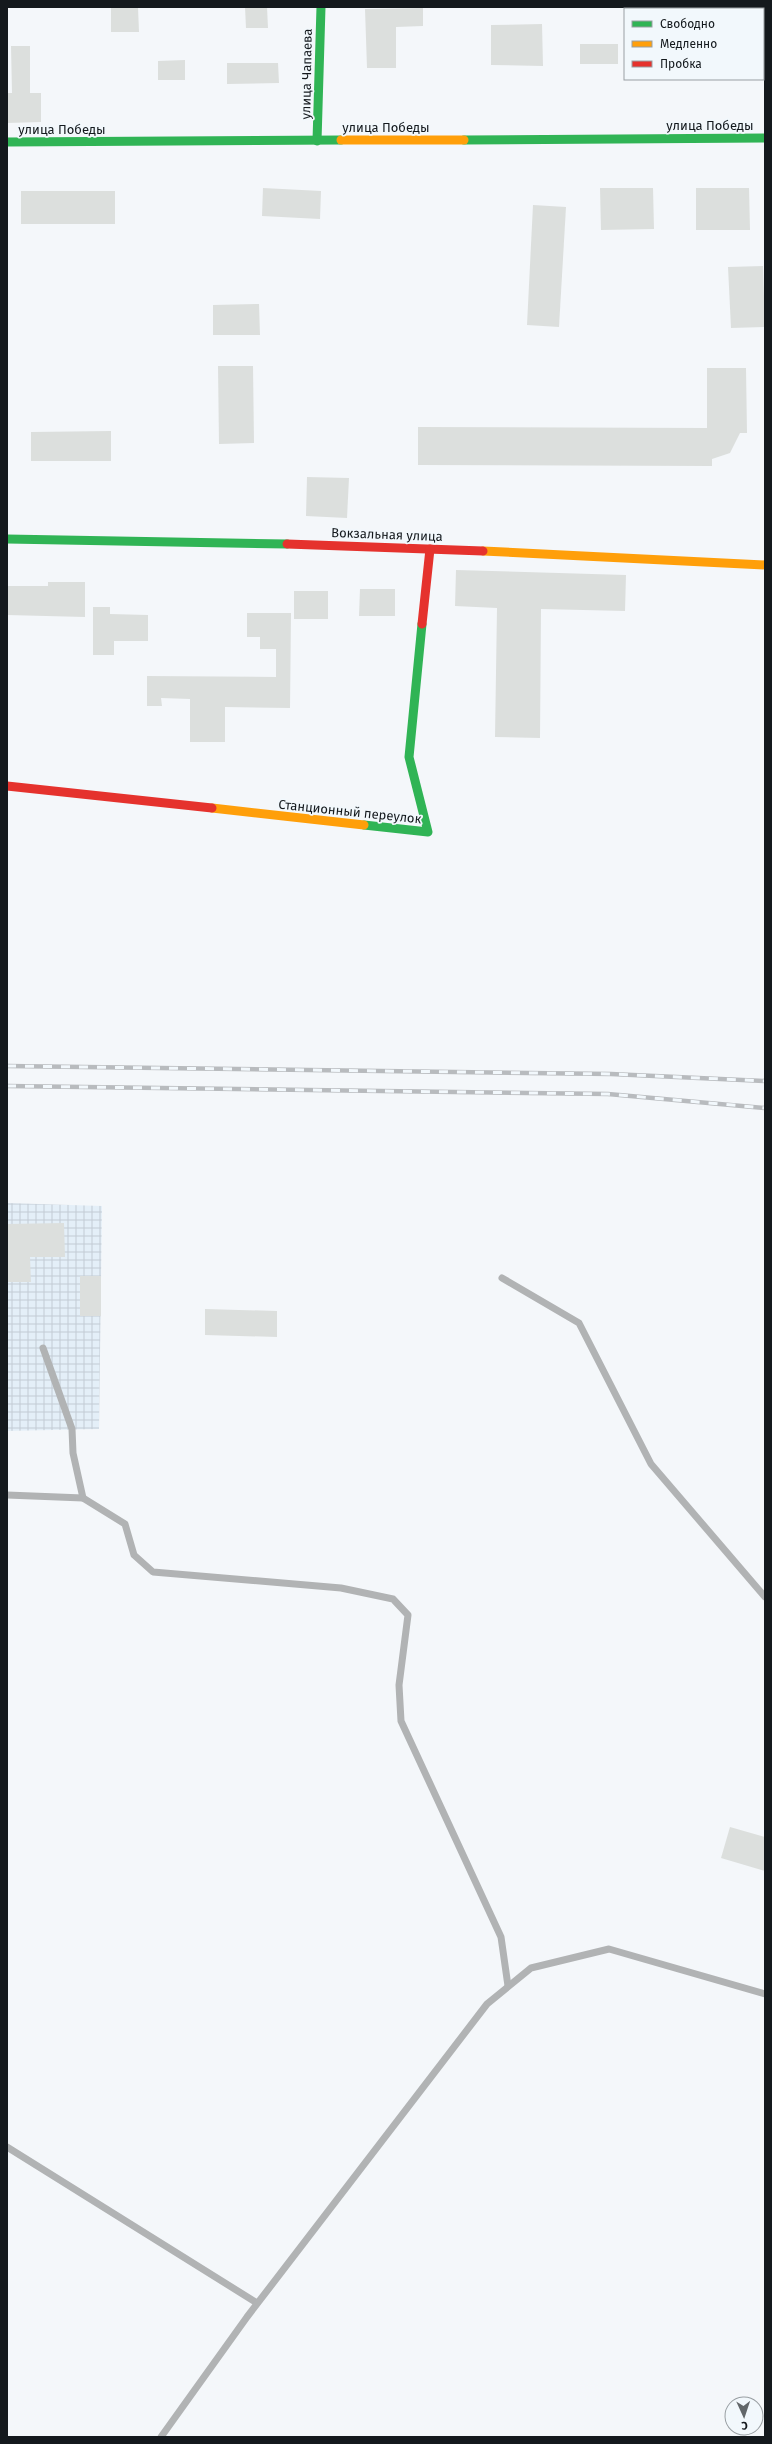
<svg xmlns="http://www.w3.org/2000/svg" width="772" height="2444" font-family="'Fira Sans',sans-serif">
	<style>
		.industrial { fill: url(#industrial-grid) }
		.building { fill: #dcdfdd }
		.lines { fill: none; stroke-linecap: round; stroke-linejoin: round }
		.lane { stroke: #b1b3b4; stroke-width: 7 }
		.fast { stroke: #30b455; stroke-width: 9 }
		.slow { stroke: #ff9f0a; stroke-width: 9 }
		.jam { stroke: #e5322d; stroke-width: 9 }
		.rail-casing { stroke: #b8bbbe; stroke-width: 4.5 }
		.rail { stroke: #f2f8fc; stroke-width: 3; stroke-dasharray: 9; stroke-linecap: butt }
		.labels { text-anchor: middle; stroke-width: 3.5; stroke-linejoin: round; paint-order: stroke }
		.street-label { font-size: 13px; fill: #14191d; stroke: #f2f8fc }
	</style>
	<defs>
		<pattern id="industrial-grid" width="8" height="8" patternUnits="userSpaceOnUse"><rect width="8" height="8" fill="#e4eff8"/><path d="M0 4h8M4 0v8" fill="none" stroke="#c3ccd4"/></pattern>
	</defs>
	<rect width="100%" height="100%" fill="#f4f7fa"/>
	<path class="industrial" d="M7,1203L102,1206L99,1429L7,1431Z"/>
	<g class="building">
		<path d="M111,7H138L139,32H111Z"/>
		<path d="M245,7H267L268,28H246Z"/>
		<path d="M423,8V26L396,27V68H367L365,9Z"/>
		<path d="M542,24L543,66L491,65V25Z"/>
		<rect x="580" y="44" width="38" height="20"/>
		<path d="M11,46H30V93H41V122L7,123V93H12Z"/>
		<path d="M185,60V80H158V61Z"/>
		<path d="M227,63H278L279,83L227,84Z"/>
		<path d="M263,188L321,191L320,219L262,216Z"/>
		<path d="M600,188H653L654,229L601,230Z"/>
		<path d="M696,188H749L750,230H696Z"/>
		<rect x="21" y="191" width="94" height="33"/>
		<path d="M533,205L566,207L559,327L527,325Z"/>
		<path d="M763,266L765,327L731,328L728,267Z"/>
		<path d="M259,304L260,335H213V305Z"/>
		<path d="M218,366H253L254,443L219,444Z"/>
		<path d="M707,368H746L747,433H740L730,453L712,459V466L418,465V427L707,428Z"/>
		<path d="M111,431V461H31V432Z"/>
		<path d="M307,477L349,478L347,518L306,516Z"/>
		<path d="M456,570L626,575L625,611L541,609L540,738L495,737L497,608L455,606Z"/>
		<path d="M48,582H85V617L7,615V586H48Z"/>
		<path d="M360,589H395V616H359Z"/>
		<rect x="294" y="591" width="34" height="28"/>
		<path d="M93,607H110V614L148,615V641H114V655H93Z"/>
		<path d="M247,613H291L290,708L225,707V742H190V699L161,698L162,706H147V676L276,677V649H260V637H247Z"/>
		<path d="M64,1223L65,1257H30L31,1282H7V1224Z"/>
		<rect x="80" y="1276" width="21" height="40"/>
		<path d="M205,1309L277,1311V1337L205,1335Z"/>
		<path d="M730,1827L765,1837V1871L721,1858Z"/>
	</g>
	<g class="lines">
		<g class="lane">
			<path d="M502,1278L579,1323L651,1464L765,1597"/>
			<path d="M43,1348L72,1429L73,1453L83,1498"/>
			<path d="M7,1495L83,1498L125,1524L134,1555L153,1572L341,1588L393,1599L408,1615L399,1685L401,1721L501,1937L508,1986"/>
			<path d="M7,2147L257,2303"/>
			<path d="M161,2437L247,2317L487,2004L531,1968L609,1949L765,1994"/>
		</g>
		<g class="fast">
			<path d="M464,140L765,138"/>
			<path d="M317,141L321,7"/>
			<path d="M7,142L341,140"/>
			<path d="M7,539L287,544"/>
			<path d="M364,825L428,832L409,757L422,624"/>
		</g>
		<g class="slow">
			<path d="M341,140H464"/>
			<path d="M483,551L765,565"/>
			<path d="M212,808L364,825"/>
		</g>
		<g class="jam">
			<path d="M287,544L483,551"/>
			<path d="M422,624L430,549"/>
			<path d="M7,786L212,808"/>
		</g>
		<g class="rail-casing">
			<g id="rail">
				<path d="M7,1066L611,1074L765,1081"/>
				<path d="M7,1086L608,1094L765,1108"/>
			</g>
		</g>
		<use href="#rail" class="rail"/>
	</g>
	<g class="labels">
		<g class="street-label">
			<text transform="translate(306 74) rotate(-89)" y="5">улица Чапаева</text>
			<text x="710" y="130">улица Победы</text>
			<text x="386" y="132">улица Победы</text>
			<text x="62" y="134">улица Победы</text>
			<text transform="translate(387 534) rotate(2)" y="5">Вокзальная улица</text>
			<text transform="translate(350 811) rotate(6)" y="5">Станционный переулок</text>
		</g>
	</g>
	<rect width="772" height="2444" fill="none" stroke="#14191d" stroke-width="16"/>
	<rect x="624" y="8" width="140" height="72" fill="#f2f8fc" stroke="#999fa3"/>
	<rect x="632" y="21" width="20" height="6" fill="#30b455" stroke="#999fa3"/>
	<text x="660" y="28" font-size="12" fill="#14191d">Свободно</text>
	<rect x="632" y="41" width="20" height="6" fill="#ff9f0a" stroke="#999fa3"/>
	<text x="660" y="48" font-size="12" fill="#14191d">Медленно</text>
	<rect x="632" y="61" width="20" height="6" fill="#e5322d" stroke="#999fa3"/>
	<text x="660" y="68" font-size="12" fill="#14191d">Пробка</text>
	<g transform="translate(744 2416) rotate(177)"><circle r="19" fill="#f2f8fc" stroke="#999fa3"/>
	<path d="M0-3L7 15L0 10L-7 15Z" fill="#62676a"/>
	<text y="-6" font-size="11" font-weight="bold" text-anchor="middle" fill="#14191d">С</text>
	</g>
</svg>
